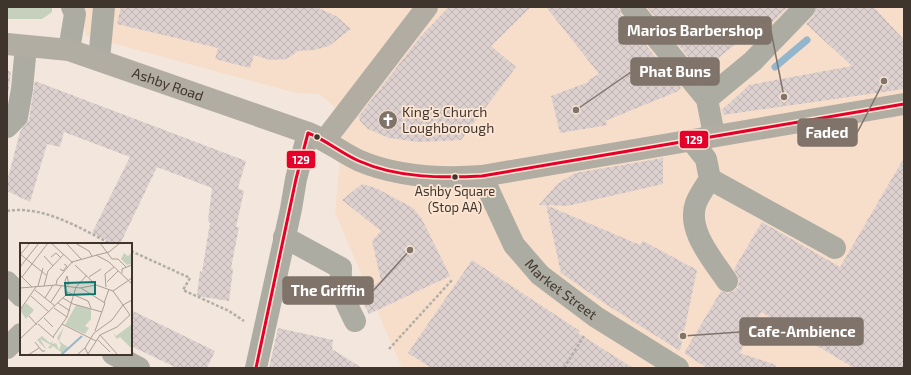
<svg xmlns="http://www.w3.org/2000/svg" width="911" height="375" font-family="'Exo 2',sans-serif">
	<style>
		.built { fill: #f7deca }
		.green { fill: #c5d1bd }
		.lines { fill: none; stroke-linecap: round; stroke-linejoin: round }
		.stream { stroke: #94b6cd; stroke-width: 7 }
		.building { fill: url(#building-cross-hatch) }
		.path { stroke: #b2afa7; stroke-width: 2.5; stroke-dasharray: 3 2; stroke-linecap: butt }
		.minor { stroke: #acaca3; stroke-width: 22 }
		.major { stroke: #b1ada3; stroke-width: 22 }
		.bus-1-casing { stroke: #fce5d3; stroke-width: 6 }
		.bus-1 { stroke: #e4002b; stroke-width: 3 }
		.bus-dot { fill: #40352c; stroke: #fce5d3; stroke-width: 1.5 }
		.labels { text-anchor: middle; stroke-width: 3.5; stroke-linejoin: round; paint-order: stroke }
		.bus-label { font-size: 13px; fill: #40352c; stroke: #fce5d3 }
		.street-label { font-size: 14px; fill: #40352c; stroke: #fce5d3 }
		.poi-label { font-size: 14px; fill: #40352c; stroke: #fce5d3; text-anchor: start }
		.inset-river { fill: none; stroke: #94b6cd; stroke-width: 2 }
		.inset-road { fill: none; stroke: #ab9f96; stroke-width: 1 }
		.view { fill: #0f766e; fill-opacity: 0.15; stroke: #0f766e; stroke-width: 2 }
		.inset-edge { fill: none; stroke: #40352c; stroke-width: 2 }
		.leader { fill: none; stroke: #7f736a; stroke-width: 1.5 }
		.callout-dot { fill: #7f736a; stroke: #fce5d3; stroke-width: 1.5 }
		.callout { fill: #7f736a; stroke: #7f736a; stroke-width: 1.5 }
		.callout-label { font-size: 15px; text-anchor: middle; font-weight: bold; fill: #fff }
		.line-badge { stroke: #fce5d3; stroke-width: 1.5 }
		.badge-label { font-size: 11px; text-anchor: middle; font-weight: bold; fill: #fff }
	</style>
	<defs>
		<pattern id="building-cross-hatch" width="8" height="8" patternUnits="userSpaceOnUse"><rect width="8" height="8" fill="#ddd1d0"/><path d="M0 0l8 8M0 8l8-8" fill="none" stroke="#bfb4b3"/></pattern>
	</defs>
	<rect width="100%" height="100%" fill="#f3e6dc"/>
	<path class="built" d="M81,7H904V368H402L335,213L342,137L337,109L319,94L296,93L86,36Z"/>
	<path class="green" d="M7,7H52V12L42,19H7Z"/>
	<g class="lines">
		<path class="stream" d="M775,67L807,40"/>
	</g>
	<g class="building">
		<path d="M121,7H316L336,16L351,29L329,46L314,50L298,51L287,59L270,60L254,55L250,68L215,59L218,48L117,24Z"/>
		<path d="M449,7H531L491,46L516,67L461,140L419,142L389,138L368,129L360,121L359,116L420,37Z"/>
		<path d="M546,7H619L621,15L681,88L676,92L605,121L608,125L560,133L551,96L589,82L588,80L599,74Z"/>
		<path d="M647,7H788L767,28L762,23L701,72Z"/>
		<path d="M817,7H874L904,40V89L723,115L722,110L749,85L852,66L806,24L814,15Z"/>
		<path d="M7,70L11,72L7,102Z"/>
		<path d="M35,81L246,161L238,188L244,191L236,227H239L231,268L233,269L229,301L197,296L200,271L202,272L210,223L208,221L212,188L157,167L120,244H115L92,233L130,157L64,132L60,147L47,144L30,202L7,191V182L20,132L29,119Z"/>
		<path d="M663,158V184L567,206L546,205L640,245L643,241L697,270L680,351L607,305L561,273L546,205H539L557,184L575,173Z"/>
		<path d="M904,158V368H854L761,312L740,353L776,365V368H707L684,353L721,291L728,293L734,291L738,287L739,280L734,269L762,222L840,267Z"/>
		<path d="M362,184L378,189L413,208L422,219L450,276L369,314L358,294L381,281L372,241L381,231L342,200Z"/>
		<path d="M472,260L580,331L578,333L633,368H431L408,353Z"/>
		<path d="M131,310L215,351L207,368H177L131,346Z"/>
		<path d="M278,328L333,340L332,349L362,368H269Z"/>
	</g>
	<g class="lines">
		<g class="path">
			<path d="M7,211C43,205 80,228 111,244"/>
			<path d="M131,251L190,278L183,290L229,311L244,321"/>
			<path d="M389,349L452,280"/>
			<path d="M564,368L584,336"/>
		</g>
		<g class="minor">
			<path d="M631,7L707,99L714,135"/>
			<path d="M69,50L75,14L72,7"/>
			<path d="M99,60L104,7"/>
			<path d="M707,99L753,61L805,7"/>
			<path d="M7,127L17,117L22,89L26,46"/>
			<path d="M691,140L706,159L710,179C705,187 699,195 696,203C686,230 713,260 727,281"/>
			<path id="s1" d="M482,176L514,245L540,275L596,317L678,368"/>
			<path d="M710,179L835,248"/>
			<path d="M284,237L341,268C340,293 344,299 355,321"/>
			<path d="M7,282L21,296"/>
			<path d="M7,348L21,334"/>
			<path d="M113,354L139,368"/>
			<path d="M256,368L291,209L296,179L308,133"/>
		</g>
		<g class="major">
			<path id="s2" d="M7,44L69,50L308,133C327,140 342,153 360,161C398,177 441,179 482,176L904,104"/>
			<path d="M325,140L427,7"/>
		</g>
		<g class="bus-1-casing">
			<path id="bus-1" d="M256,368L296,179L308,133C326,140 341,153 359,161C397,178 441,178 482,176L904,104"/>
		</g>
		<use href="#bus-1" class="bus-1"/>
	</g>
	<defs>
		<g id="church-disc" transform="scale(1)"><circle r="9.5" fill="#7f736a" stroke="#fce5d3"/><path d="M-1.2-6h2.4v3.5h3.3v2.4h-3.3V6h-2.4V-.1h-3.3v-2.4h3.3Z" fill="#fff"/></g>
	</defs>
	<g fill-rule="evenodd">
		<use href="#church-disc" x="388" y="120"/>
	</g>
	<g class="bus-dot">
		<circle cx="317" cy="137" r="3.5"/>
		<circle cx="455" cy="177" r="3.5"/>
	</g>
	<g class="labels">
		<g class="bus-label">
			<text x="455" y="196">Ashby Square<tspan x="455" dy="16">(Stop AA)</tspan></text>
		</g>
		<g class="street-label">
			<text dy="5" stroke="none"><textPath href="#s2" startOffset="167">Ashby Road</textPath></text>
			<text dy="5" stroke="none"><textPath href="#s1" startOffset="141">Market Street</textPath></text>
		</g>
		<g class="poi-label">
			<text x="402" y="117">King's Church<tspan x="402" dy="16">Loughborough</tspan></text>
		</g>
	</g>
	<g transform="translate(20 243)">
		<rect width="112" height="112" fill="#f3e6dc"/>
		<path d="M6,60L14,67L6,76L0,67ZM56,62L71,66V76L65,83L69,85L65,91L45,82ZM112,81V106L100,94L97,96L93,90L96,93Z" fill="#c5d1bd"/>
		<path d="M44,84L39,98L49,105L42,110L33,103L30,106L28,104L31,102L20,96L27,107L17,97L22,93L30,100L33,98L32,101L36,100L39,107L41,102L37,95Z" fill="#c5d1bd"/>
		<path d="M104,10L108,13L111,10V21L107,22L101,16Z" fill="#c5d1bd"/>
		<path class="inset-river" d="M41,112L62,93"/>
		<path class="inset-road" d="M31,0L53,20M46,0L61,16M55,0L69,8L72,13M80,0L92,16H98L106,24M0,11L26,32M0,12L10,0M76,12L89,19L112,41M77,12L89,9L100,0M24,13L33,23M31,14L36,10L41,15M52,19L77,12M0,24L19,0M40,26L43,28L47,23L44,21M102,30V26L112,22M0,32L12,44M2,34L28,0M69,34L81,26M87,39L98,28M36,42L37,37L52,19M48,42L45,38L47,33L49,42M76,42L93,48M18,43L23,25M24,43L28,28L44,11M56,44L67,32M86,44L85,31L94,24M0,45L36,42L60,45L76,42L55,22M61,45L85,60L75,88M15,47L35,63M45,48L68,58L71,65M93,48L103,62L112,57M93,48L112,35M11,53L29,69M25,55L33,42M43,55L53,61L82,69M31,59L42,42M38,60L50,68M84,60L89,46M34,65L47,74M0,67L16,44M9,73L17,82M24,75L33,84M18,81L34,95M42,81L76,98M80,92L98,112M33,94L47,74L56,44M0,96L49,49M77,96L90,109M15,99L22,108H25M8,112L19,105M57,112L65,105L74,90L92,77L103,62L110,72L97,84L80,92L68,111L65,105"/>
		<path class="view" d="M75,39V51L46,52L45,40Z"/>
		<rect width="112" height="112" class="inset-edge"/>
	</g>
	<path class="leader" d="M784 97L771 31M576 110L631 72M884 81L857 133M410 250L373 291M683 336L740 332"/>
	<g class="callout-dot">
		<circle cx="784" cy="97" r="4"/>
		<circle cx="576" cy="110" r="4"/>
		<circle cx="884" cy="81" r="4"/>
		<circle cx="410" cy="250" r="4"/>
		<circle cx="683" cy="336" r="4"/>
	</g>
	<g class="callout">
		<rect x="619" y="17" width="152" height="27" rx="4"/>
		<rect x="631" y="58" width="88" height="27" rx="4"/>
		<rect x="798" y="119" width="59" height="27" rx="4"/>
		<rect x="283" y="277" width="90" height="27" rx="4"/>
		<rect x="740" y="318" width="123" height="27" rx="4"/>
	</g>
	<g class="callout-label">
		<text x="695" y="36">Marios Barbershop</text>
		<text x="675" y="77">Phat Buns</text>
		<text x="827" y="138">Faded</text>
		<text x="328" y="296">The Griffin</text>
		<text x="802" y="337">Cafe-Ambience</text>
	</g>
	<g class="line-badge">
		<rect x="679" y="130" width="30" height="19" rx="4" fill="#e4002b"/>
		<rect x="286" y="150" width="30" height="19" rx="4" fill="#e4002b"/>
	</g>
	<g class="badge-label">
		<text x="694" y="144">129</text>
		<text x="301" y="164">129</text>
	</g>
	<rect width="911" height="375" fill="none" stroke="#40352c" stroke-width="16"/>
</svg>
